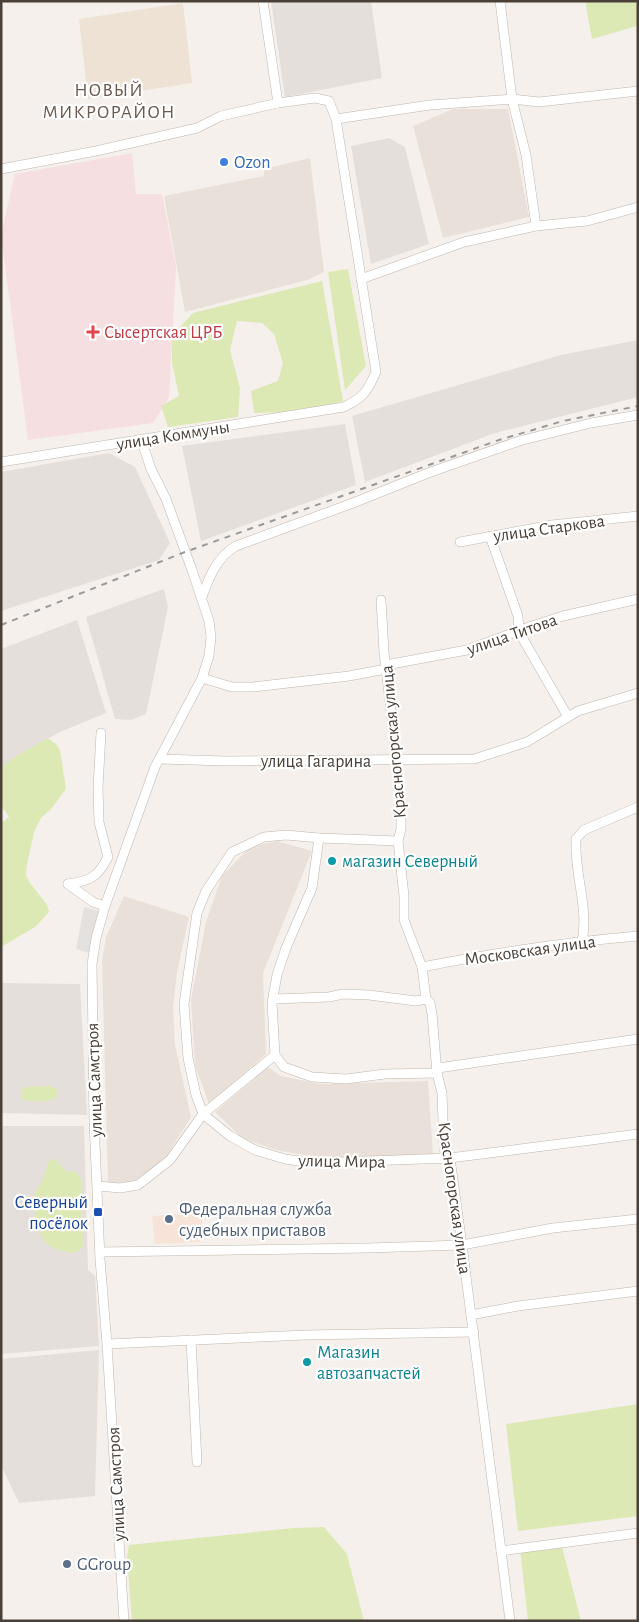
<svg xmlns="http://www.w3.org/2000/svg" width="639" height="1622" font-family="'Alegreya Sans',sans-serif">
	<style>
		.residential { fill: #e9e1d9 }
		.commercial { fill: #f7e3d7 }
		.industrial { fill: #e5dfdc }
		.education { fill: #eee2d5 }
		.medical { fill: #f6dfe0 }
		.green { fill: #dce9b4 }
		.parking { fill: #e4e1df }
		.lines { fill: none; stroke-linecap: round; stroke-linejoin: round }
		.minor-casing { stroke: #c1b6ad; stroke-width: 10 }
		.minor { stroke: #fff; stroke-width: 9 }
		.rail { stroke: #999; stroke-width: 2; stroke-dasharray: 6 6; stroke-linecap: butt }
		.shop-dot { fill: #3f7fe0; stroke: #fff; stroke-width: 2 }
		.health-dot { fill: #e0444e; stroke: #fff; stroke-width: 2 }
		.culture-dot { fill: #0f9aa8; stroke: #fff; stroke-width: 2 }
		.transit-dot { fill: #1a4fb4; stroke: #fff; stroke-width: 2 }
		.service-dot { fill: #5c6f8a; stroke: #fff; stroke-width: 2 }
		.labels { text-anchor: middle; stroke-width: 4.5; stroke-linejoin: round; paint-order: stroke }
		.shop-label { font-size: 18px; fill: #366cbe; stroke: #fff; text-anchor: start }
		.health-label { font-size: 18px; fill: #be3a42; stroke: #fff; text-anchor: start }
		.street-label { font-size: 18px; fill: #4a4038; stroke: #fff }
		.culture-label { font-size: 18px; fill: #0d838f; stroke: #fff; text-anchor: start }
		.transit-label { font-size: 18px; fill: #164399; stroke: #fff; text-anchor: end }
		.service-label { font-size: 18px; fill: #4e5e75; stroke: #fff; text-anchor: start }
		.neighbourhood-label { font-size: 19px; letter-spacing: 1px; fill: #6d5b4f; stroke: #fff }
	</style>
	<rect width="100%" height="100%" fill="#f5f0eb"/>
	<g class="residential">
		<path d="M453,109H508L529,217L443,238L413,126Z"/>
		<path d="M310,158L324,272L307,280L185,312L164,196L264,176V169Z"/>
		<path d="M277,841L312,851L263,973L266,1054L209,1104L195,1065L191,1000L206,922L222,876L250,847Z"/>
		<path d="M124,896L189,917L177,972L173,1008L175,1045L191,1117L164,1160L137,1179L130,1182L108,1183L102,961L106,937Z"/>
		<path d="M268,1067L281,1076L320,1084L428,1081L433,1154L391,1157H315L276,1150L242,1138L215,1112Z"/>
	</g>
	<path class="commercial" d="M202,1213V1242L155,1244L152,1216Z"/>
	<g class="industrial">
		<path d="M271,1H371L382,78L285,97Z"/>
		<path d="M389,138L405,147L429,244L371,264L351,146Z"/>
		<path d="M638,340V397L495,433L365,482L352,416L561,355Z"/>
		<path d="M345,424L356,485L201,541L182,446Z"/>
		<path d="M109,453L135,467L170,543L159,560L1,611V472Z"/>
		<path d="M164,589L168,607L146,714L131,720L115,719L86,617Z"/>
		<path d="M77,620L106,713L60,732L16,756L1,767V649Z"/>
		<path d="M1,983L80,984L87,1115L1,1113Z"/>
		<path d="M1,1126H84L88,1270L95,1276L99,1346L1,1354Z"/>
		<path d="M99,1350L95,1496L19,1503L1,1465V1359Z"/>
	</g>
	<path class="education" d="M183,3L192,83L88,99L79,19Z"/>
	<path class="medical" d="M132,153L136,194H162L176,266L169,397L153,423L28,440L1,235L15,174Z"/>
	<g class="green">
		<path d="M585,1H638L637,26L592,39Z"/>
		<path d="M348,269L366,366L345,390L328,272Z"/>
		<path d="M322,281L343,401L302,412L254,413L251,391L278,381L283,363L274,334L262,323L237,321L230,350L240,388L238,417L168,427L161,406L179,396L172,363V336L193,313Z"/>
		<path d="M48,738L57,745L60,750L66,789L51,809L41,818L34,832L27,864L26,875L30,883L47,905L49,912L35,927L1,947V823L9,817L1,805V767L16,756Z"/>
		<path d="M51,1086L58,1090L57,1097C46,1103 35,1102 23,1100L21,1095L22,1089L27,1087Z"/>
		<path d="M55,1159L66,1171L76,1172L81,1179L83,1247L74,1253C66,1252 55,1250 48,1245C38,1237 31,1204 35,1192C38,1188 41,1184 43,1179C46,1172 46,1166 49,1160Z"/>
		<path d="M638,1404V1516L518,1531L506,1424Z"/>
		<path d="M324,1527L347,1554L364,1621H132L127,1557L129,1545L294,1528Z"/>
		<path d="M562,1547L581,1621H528L520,1549Z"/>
	</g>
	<path class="parking" d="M84,907L99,911L90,953L76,949Z"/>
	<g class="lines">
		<g class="minor-casing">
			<g id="minor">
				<path d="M263,1L278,103"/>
				<path d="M500,1L512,99L526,155L536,226"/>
				<path d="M336,119L430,105L512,99L539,102L638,91"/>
				<path d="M1,169L96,151L197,128L221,116L278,103L315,98L329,101L336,119L376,372C367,392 364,397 344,407L1,462"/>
				<path d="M361,279L464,242L536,226L587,221L638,207"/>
				<path d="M490,536L518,616L519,632L568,717"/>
				<path d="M460,542L552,525L638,516"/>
				<path d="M202,597C209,577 217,557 236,546L353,503L428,473L519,441L591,423L638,415"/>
				<path d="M381,600L384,652L395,745L401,810V829L398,841L404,896V920L422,967L426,999L430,1003L432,1014L437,1073L442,1093L444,1149L450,1158L462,1245L510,1621"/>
				<path d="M386,665L467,650L532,626L563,616L638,599"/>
				<path d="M202,678L232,687H253L349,676L386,669"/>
				<path d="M160,759L225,761L474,759L527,742L578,711L638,693"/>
				<path d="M319,838L312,888L286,948L277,975L272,1003L275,1055L284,1067L312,1077L346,1079L385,1074L437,1073"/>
				<path d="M398,841L319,838L286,835L264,837L232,852L206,891L197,913L184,1004L188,1058L196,1095L203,1114L230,1136L255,1150L285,1159L312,1163L450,1158L638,1134"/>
				<path d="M68,884C90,881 98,877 108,857L99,822L98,788L101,733"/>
				<path d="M68,884L93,902L105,906"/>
				<path d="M582,942C589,907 574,874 576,839L584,830L638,807"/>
				<path d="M422,967C494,953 565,942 638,936"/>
				<path d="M273,999L329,997L343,994L369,995L416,1001L426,999"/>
				<path d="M438,1068L638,1039"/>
				<path d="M98,1186L120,1188L138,1185L170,1160L203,1114L275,1055"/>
				<path d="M100,1252L368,1248L462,1245L553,1228L638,1219"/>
				<path d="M471,1315L518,1306L638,1291"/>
				<path d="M191,1340L197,1462"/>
				<path d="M107,1344L306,1335L474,1332"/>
				<path d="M501,1551L638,1533"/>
				<path d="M124,1621L107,1344L100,1259L94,1121L92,964L96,938L105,906L155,767L202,678L209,656L211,637L209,621L192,570L166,499L151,469L141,439"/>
			</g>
		</g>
		<use href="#minor" class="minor"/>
		<path class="rail" d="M1,625L185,552L499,440L563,421L638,406"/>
	</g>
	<circle class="shop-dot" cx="224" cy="162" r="5"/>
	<path class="health-dot" d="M90.5 324.5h5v5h5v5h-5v5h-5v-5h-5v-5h5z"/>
	<g class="culture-dot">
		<circle cx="332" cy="861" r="5"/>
		<circle cx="307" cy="1362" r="5"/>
	</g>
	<rect class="transit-dot" x="93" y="1207" width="10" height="10" rx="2.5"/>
	<g class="service-dot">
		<circle cx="169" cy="1219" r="5"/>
		<circle cx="67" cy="1564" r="5"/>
	</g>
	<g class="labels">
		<g class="shop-label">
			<text x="234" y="168">Ozon</text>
		</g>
		<g class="health-label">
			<text x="104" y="338">Сысертская ЦРБ</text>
		</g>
		<g class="street-label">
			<text transform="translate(173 435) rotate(-9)" y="6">улица Коммуны</text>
			<text transform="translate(549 528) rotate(-8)" y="6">улица Старкова</text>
			<text transform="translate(512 634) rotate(-19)" y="6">улица Титова</text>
			<text transform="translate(393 742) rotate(-95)" y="6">Красногорская улица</text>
			<text x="316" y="767">улица Гагарина</text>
			<text transform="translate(530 950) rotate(-8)" y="6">Московская улица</text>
			<text transform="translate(94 1080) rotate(-92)" y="6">улица Самстроя</text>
			<text transform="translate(342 1161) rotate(1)" y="6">улица Мира</text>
			<text transform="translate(455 1198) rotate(82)" y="6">Красногорская улица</text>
			<text transform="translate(116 1484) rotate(-93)" y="6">улица Самстроя</text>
		</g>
		<g class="culture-label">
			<text x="342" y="867">магазин Северный</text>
			<text x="317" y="1358">Магазин<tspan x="317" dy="21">автозапчастей</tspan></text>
		</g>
		<g class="transit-label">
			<text x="88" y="1208">Северный<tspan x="88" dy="21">посёлок</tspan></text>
		</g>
		<g class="service-label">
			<text x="179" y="1215">Федеральная служба<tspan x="179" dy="21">судебных приставов</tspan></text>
			<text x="77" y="1570">GGroup</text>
		</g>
		<g class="neighbourhood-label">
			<text x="109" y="96">НОВЫЙ<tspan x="109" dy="22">МИКРОРАЙОН</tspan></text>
		</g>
	</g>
	<rect width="639" height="1622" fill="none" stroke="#4a4038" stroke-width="5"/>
</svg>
